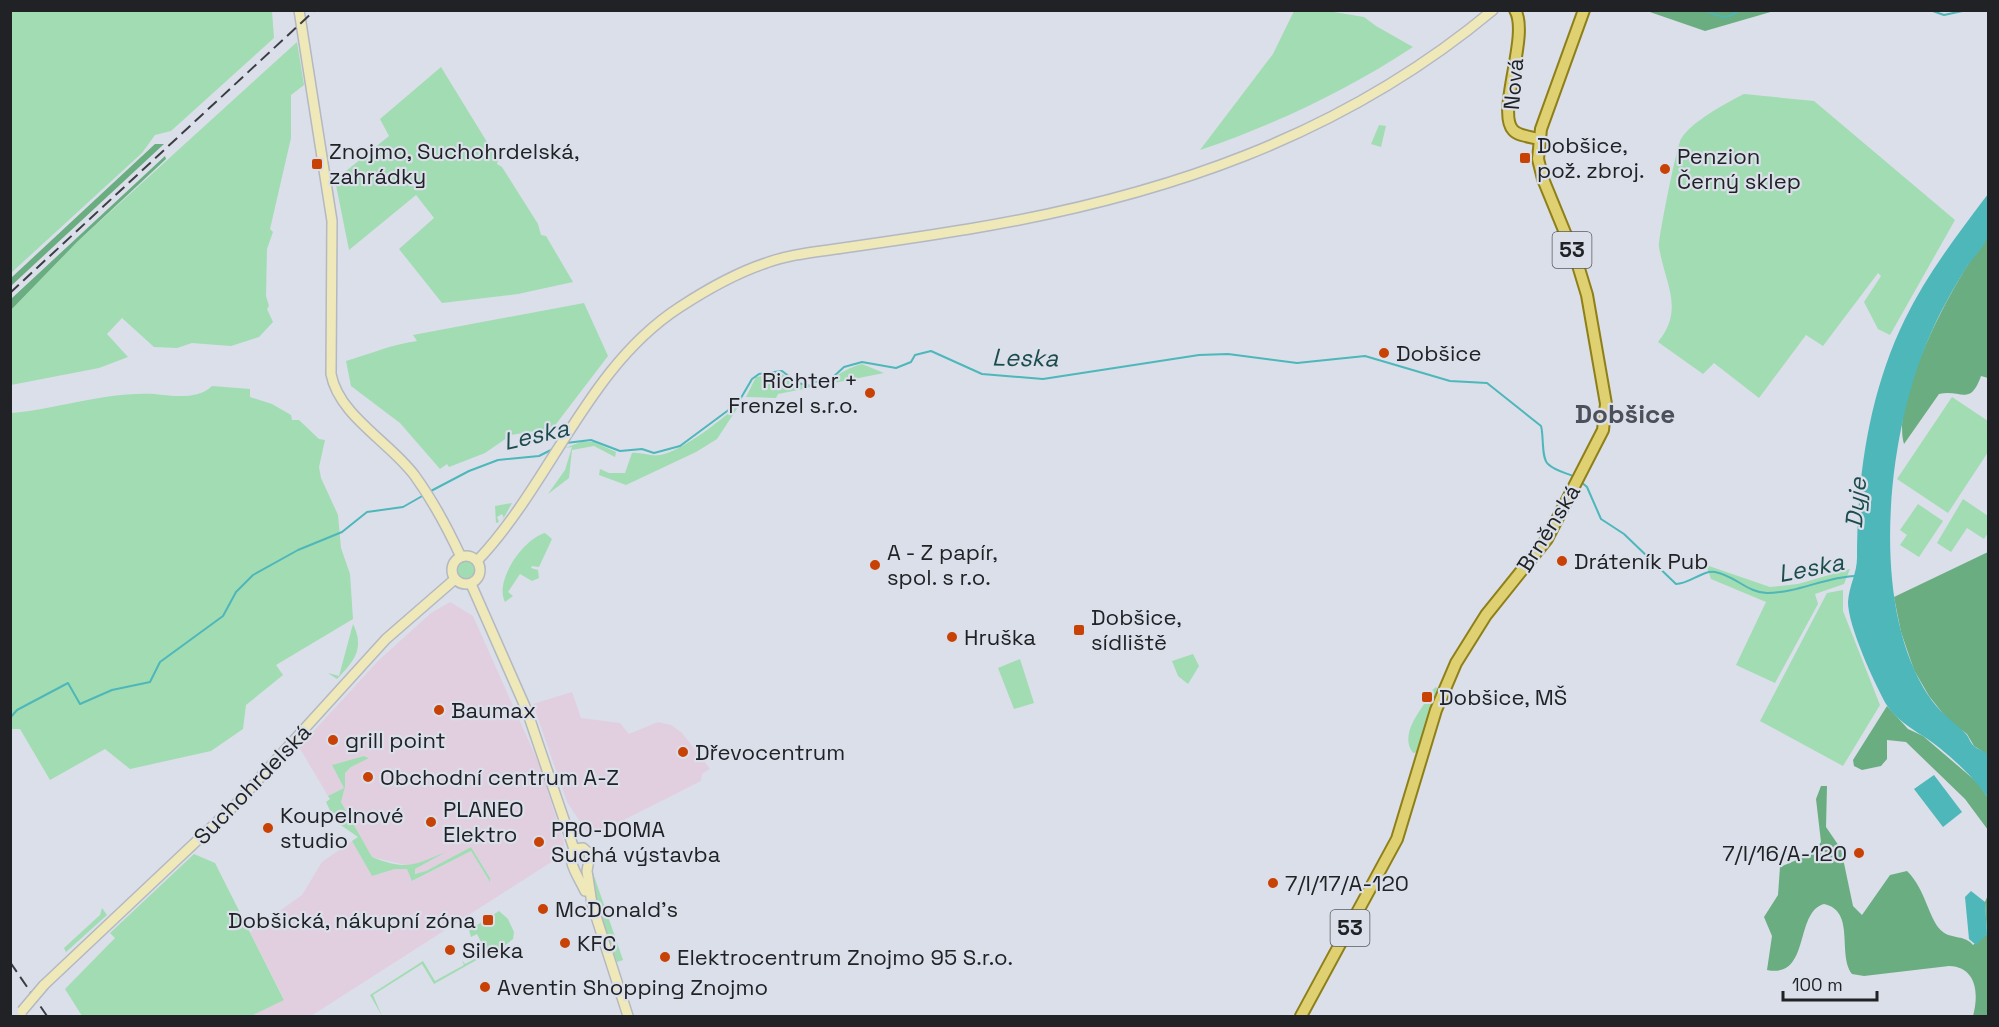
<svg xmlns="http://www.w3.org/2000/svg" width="1999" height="1027" font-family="'Space Grotesk',sans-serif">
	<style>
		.commercial { fill: #e1cfe0 }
		.green { fill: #a2dcb3 }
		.forest { fill: #6aad80 }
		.water { fill: #4db7ba }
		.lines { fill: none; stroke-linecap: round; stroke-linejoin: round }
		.stream { stroke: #4db7ba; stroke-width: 2 }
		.secondary-casing { stroke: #b3b8c2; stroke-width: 12 }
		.primary-casing { stroke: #8e7f19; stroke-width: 14 }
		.secondary { stroke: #efe8b8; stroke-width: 9 }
		.primary { stroke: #dfd071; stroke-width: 10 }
		.rail { stroke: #3b3d42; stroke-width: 2; stroke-dasharray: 12 6; stroke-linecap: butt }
		.secondary-bridge-casing { stroke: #b3b8c2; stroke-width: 12; stroke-linecap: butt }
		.secondary-bridge { stroke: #efe8b8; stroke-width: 9 }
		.poi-dot { fill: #c84206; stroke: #dadfea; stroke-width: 2 }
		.labels { text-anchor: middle; stroke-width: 4.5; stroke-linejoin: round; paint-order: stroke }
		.shield { fill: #dadfea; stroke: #585b60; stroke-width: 1.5 }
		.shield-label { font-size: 21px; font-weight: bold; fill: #202225 }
		.street-label { font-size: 22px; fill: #202225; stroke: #dadfea }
		.poi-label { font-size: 22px; fill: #202225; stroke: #dadfea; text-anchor: start }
		.water-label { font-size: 24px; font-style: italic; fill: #1d4c4e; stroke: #dadfea }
		.quarter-label { font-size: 26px; font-weight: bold; fill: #4c5159; stroke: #dadfea }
	</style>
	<rect width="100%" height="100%" fill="#dadfea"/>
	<g class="commercial">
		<path d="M450,602L473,616L539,764L564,843V854L311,1016H251L284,999L250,932L302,895L322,862L352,841L372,876L395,869H407L413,881L471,851L489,881L490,878L471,847L426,871L414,874L415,869L446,852L421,864L410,866L372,857L341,802L345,787V773L351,767L369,757L364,756L332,765L344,788L328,796L299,747L378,661L431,613Z"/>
		<path d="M572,692L581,718L620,723L629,734L658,722L671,725L682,733L710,769L702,774L701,781L590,837L567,802L533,704Z"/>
	</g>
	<g class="green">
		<path d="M11,10L272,11L274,38L171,131L155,135L142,153L11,273Z"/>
		<path d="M1294,11H1328L1364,17L1376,26L1413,47C1346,91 1276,124 1200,150L1273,54Z"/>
		<path d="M297,42L304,85L291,95V138L270,229L273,232L267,249L266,296L269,306L267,309L273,322L259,337L231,346L192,343L177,348L154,347L122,318L107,334L128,357L99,368L11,385V310L77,242Z"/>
		<path d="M441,67L498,160L497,164L502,167L538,224L541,235L546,236L573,282L518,294L442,303L399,249L434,218L416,195L349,250L335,180L389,136L380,119Z"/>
		<path d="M1744,94L1814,101L1955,220L1890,335L1878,329L1864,302L1881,276L1878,273L1823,346L1806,335L1759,398L1714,363L1703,374L1658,342C1685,309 1665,284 1659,247C1658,239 1677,145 1681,139C1691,122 1726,103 1744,94Z"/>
		<path d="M1379,125L1386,126L1381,147L1371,144Z"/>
		<path d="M584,303L608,356L553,428L511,435L485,453L449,467L447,464L440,469L400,423L351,386L346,361C370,354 393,344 417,341L413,335Z"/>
		<path d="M862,364L884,373L778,394L776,398L746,397L756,377L781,373C823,404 824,374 862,364Z"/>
		<path d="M212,386L250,389V397L272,404L291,415L292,420H299L319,439L325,440L319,467L321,478L338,515L341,548L350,574L353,619L276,665L283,675L246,705L243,729L211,751L130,769L105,749L50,780L20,729H11V413C58,409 107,391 154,394C172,396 198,400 212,386Z"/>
		<path d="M1952,397L1988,421V452L1948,513L1897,479Z"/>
		<path d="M742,401L717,439L696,452L626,485L599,475L600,469L609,473H625L632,453C642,452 651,457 660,455C681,452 726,417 742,401Z"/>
		<path d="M581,442H594L616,452L615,457L594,446L572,450L569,478L548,494L565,470L572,447L565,448Z"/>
		<path d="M1963,499L1988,516V533L1984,539L1967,528L1951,552L1937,543Z"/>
		<path d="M512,503L502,521L504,518L502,514L497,517L499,522L496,523L495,506Z"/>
		<path d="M1918,504L1943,521L1919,557L1900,545L1907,535L1900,530Z"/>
		<path d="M545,533L552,539L539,567L532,566L531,568L538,570L539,578L532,581L520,574L508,592L513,596L505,602C494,581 523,539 545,533Z"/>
		<circle cx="466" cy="570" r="11"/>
		<path d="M1706,565L1770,587L1798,584L1850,569L1844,584L1815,594L1818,604L1775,683L1736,665L1766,602L1711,579Z"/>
		<path d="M1843,590V611L1880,705L1843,766L1760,721L1827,593Z"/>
		<path d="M353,624C365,649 354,661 337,679L328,673L339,676Z"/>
		<path d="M1193,654L1199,666L1188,684L1178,676L1172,661Z"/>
		<path d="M1020,659L1034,703L1014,709L998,668Z"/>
		<path d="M1436,687L1439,690L1418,752L1413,753C1400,735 1418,714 1426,701C1431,695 1431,690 1436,687Z"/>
		<path d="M364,756L369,758L351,767L345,773V787L341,802L372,857C408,871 413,865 446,852L415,869V874L426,871L471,847L490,878V882L471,851L412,881L407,869H395L372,876L352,841L358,837L335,821L326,802L330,799L328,796L344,788L332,765Z"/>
		<path d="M194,854L215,863L284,1000L251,1016H82L65,989L115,938L110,933Z"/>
		<path d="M592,870L623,960L617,962L590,882Z"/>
		<path d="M102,908L107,915L66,952L64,948L100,915Z"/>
		<path d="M499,911L508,919L514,932L513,939L492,956L489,953L434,984L422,964L373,995L382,1016L370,995L423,961L435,981L464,965L462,960L465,964L482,955L485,950L477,934L471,937L469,930Z"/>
	</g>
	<g class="forest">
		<path d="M1647,11H1774L1705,31Z"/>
		<path d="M155,144H164L11,286V278Z"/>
		<path d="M165,156L166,159L77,242L11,310V299Z"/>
		<path d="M1988,236V378L1981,376C1970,407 1961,389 1939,394L1904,444C1890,399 1958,272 1988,236Z"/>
		<path d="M1988,552V755L1974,746L1967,734L1949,721L1929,696L1914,670L1901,632L1894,597Z"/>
		<path d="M1887,706L1908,729L1923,736L1978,783L1988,798V830L1965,799L1906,742L1887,740V759L1881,766L1862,770L1854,766L1853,760Z"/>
		<path d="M1821,786H1827L1826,827L1841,849L1853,906L1862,915L1890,875L1907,871C1926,889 1929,922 1943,932C1952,939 1965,935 1973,945L1987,934L1985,902L1988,895V1016H1973C1979,994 1977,967 1949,966L1864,976L1852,974C1837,954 1856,911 1824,904C1794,912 1811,979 1767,970L1772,936L1764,917L1778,895L1780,867L1813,853L1821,842L1816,799Z"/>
	</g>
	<g class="water">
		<path d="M1988,194C1989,206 1992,224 1988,235C1986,245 1974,257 1968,265C1954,287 1941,310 1931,333C1887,430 1868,603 1928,695C1939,712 1953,721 1966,734C1969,737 1970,743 1974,746C1978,750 1984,750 1988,755V798C1974,777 1945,750 1923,736C1910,728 1895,718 1886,704C1874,682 1848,626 1848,602C1849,586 1857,573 1857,558C1857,476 1869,393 1905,319C1927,274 1958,234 1988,194Z"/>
		<path d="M1934,775L1962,812L1943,827L1914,789Z"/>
		<path d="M1971,891L1985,902L1987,934L1976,945L1969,939L1965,897Z"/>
	</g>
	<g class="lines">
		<g class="stream">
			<path d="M1706,10C1720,18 1727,20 1740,10"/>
			<path d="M1930,10L1944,15L1967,10"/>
			<path d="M566,443L591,440L620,451L642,449L654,453L680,446L738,403L752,379L759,374L782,371L798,383L811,386L815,382L832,378L844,367L862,362L896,368L911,362L915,355L931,351L982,374L1043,379L1199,355L1228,354L1297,363L1365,356L1450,381L1487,383L1541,426C1544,436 1541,458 1548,464C1555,471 1567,473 1575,477"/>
			<path d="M1580,481L1587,487L1601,519L1624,534L1676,584C1690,584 1702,570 1715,572C1734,575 1748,593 1767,593C1798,593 1825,577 1855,576"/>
			<path d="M429,492L469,471L498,460L539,456L555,448"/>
			<path d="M10,718L17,710L68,683L80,704L112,690L150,682L160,662L223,616L236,592L253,575L298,550L342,532L367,512L403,507L424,495"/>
		</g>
		<g class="secondary-casing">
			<g id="secondary">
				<path d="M299,10L332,221L331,374C339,416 390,442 415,476C433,501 448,529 461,557"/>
				<circle cx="466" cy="570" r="14"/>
				<path d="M477,561C552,482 587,367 680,307C706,290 736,273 766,263C790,254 817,252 843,248C885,242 927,236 969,229C1162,197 1341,137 1493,10"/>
				<path d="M471,584L527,711L574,849"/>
				<path d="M574,849L583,848L590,854L587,871L592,904L628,1016"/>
				<path d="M574,849C565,860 580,879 585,891"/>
				<path d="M44,985L237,803L386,639L455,579"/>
			</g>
		</g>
		<g class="primary-casing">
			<g id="primary">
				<path d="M1515,10C1530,35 1496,112 1513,130C1518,136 1532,137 1539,139"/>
				<path d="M1301,1016L1397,839L1436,710L1456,663L1486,615L1547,539L1603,430L1606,404L1587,295L1577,262L1543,179L1538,159L1541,129L1584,10"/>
			</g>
		</g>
		<use href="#secondary" class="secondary"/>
		<use href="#primary" class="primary"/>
		<g class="rail">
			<path d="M10,293L315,10"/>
			<path d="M10,962L47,1016"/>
		</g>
		<g class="secondary-bridge-casing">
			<path id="secondary-bridge" d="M22,1011L44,985"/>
		</g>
		<use href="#secondary-bridge" class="secondary-bridge"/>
	</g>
	<g class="poi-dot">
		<rect x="1519" y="152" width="12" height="12" rx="3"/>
		<rect x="311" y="158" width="12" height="12" rx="3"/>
		<circle cx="1665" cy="169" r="6"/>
		<circle cx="1384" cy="353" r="6"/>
		<circle cx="870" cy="393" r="6"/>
		<circle cx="1562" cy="561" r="6"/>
		<circle cx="875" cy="565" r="6"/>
		<rect x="1073" y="624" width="12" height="12" rx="3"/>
		<circle cx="952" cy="637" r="6"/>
		<rect x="1421" y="691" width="12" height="12" rx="3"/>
		<circle cx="439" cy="710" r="6"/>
		<circle cx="333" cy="740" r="6"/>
		<circle cx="683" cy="752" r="6"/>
		<circle cx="368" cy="777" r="6"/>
		<circle cx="431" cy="822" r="6"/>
		<circle cx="268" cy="828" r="6"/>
		<circle cx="539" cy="842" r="6"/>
		<circle cx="1859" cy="853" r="6"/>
		<circle cx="1273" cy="883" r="6"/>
		<circle cx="543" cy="909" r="6"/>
		<rect x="482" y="914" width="12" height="12" rx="3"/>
		<circle cx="565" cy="943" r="6"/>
		<circle cx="450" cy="950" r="6"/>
		<circle cx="665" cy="957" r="6"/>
		<circle cx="485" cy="987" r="6"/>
	</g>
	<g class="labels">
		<g class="shield">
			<rect x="1552.5" y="232" width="39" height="36" rx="4.5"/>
			<rect x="1330.5" y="910" width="39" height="36" rx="4.5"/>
		</g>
		<g class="shield-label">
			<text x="1572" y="257">53</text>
			<text x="1350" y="935">53</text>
		</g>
		<g class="street-label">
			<text transform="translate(1513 84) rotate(-85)" y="8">Nová</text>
			<text transform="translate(1548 528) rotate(-58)" y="8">Brněnská</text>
			<text transform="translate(252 784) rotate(-46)" y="8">Suchohrdelská</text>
		</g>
		<g class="poi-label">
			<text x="1537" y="153">Dobšice,<tspan x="1537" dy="25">pož. zbroj.</tspan></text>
			<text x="329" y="159">Znojmo, Suchohrdelská,<tspan x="329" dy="25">zahrádky</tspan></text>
			<text x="1677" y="164">Penzion<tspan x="1677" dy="25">Černý sklep</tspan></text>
			<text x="1396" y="361">Dobšice</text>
			<text x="858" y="388" text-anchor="end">Richter +<tspan x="858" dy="25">Frenzel s.r.o.</tspan></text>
			<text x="887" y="560">A - Z papír,<tspan x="887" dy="25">spol. s r.o.</tspan></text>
			<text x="1574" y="569">Dráteník Pub</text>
			<text x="1091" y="625">Dobšice,<tspan x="1091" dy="25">sídliště</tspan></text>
			<text x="964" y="645">Hruška</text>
			<text x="1439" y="705">Dobšice, MŠ</text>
			<text x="451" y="718">Baumax</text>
			<text x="345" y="748">grill point</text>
			<text x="695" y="760">Dřevocentrum</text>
			<text x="380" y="785">Obchodní centrum A-Z</text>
			<text x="443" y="817">PLANEO<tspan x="443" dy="25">Elektro</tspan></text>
			<text x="280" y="823">Koupelnové<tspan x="280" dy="25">studio</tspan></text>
			<text x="551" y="837">PRO-DOMA<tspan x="551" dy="25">Suchá výstavba</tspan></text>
			<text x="1847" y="861" text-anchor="end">7/I/16/A-120</text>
			<text x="1285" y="891">7/I/17/A-120</text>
			<text x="555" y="917">McDonald's</text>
			<text x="476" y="928" text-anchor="end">Dobšická, nákupní zóna</text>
			<text x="577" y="951">KFC</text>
			<text x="462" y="958">Sileka</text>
			<text x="677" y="965">Elektrocentrum Znojmo 95 S.r.o.</text>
			<text x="497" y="995">Aventin Shopping Znojmo</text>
		</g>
		<g class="water-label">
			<text transform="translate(1025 358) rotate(1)" y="8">Leska</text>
			<text transform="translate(536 435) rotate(-13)" y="8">Leska</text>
			<text transform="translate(1856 503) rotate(-85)" y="8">Dyje</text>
			<text transform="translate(1811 568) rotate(-11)" y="8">Leska</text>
		</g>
		<g class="quarter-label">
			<text x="1625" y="423">Dobšice</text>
		</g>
	</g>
	<rect width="1999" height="1027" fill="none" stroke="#202225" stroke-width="24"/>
	<path d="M1783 991v9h94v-9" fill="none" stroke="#202225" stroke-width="3"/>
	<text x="1792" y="991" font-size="18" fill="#202225" stroke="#dadfea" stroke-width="4.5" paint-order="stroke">100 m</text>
</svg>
